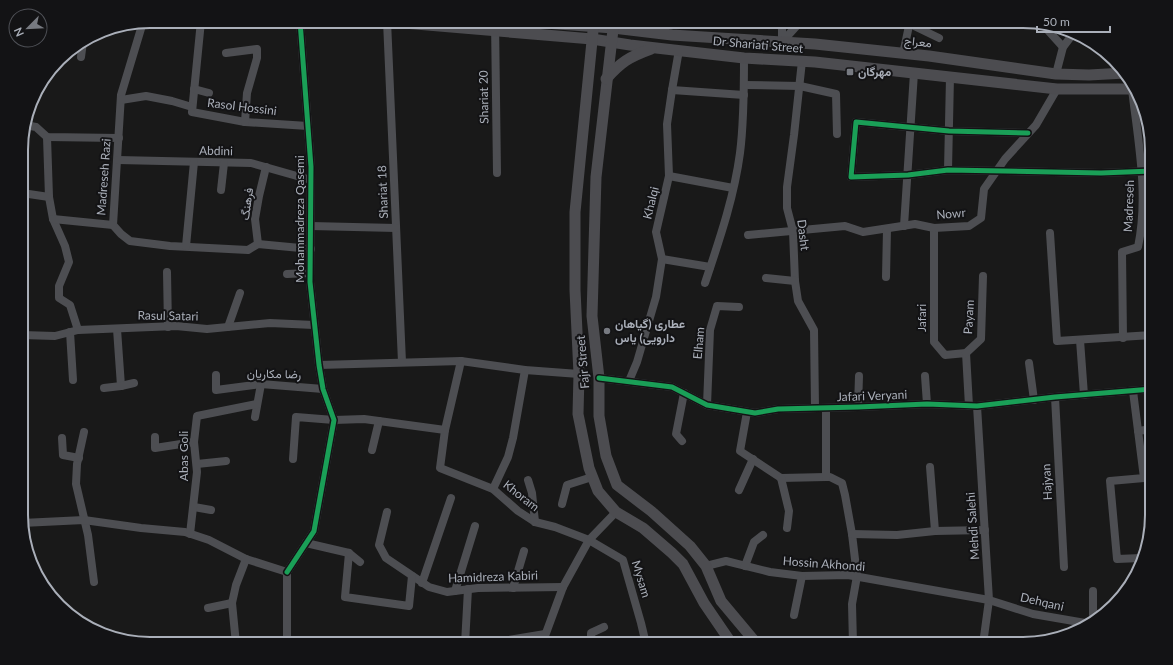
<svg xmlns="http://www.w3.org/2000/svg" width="1173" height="665" font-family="Lato,Vazirmatn,sans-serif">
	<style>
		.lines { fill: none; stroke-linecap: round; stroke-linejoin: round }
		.street { stroke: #4d4e52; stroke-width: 8 }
		.secondary { stroke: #4c4c50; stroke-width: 11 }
		.cycleway-casing { stroke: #131315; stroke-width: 8 }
		.cycleway { stroke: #1a9f57; stroke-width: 5 }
		.poi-dot { fill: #777a81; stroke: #131315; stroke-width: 1.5 }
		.labels { text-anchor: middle; stroke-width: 4; stroke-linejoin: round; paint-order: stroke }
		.street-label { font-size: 12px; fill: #aaafb9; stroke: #131315 }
		.poi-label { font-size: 12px; font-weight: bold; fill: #aaafb9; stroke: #131315; text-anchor: start }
		.rim { fill: none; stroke: #aaafb9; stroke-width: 2 }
	</style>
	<rect width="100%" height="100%" fill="#191919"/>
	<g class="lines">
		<g class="street">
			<path d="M201,21L192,112L245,122L308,126"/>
			<path d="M387,21L402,362"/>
			<path d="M495,21L497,173"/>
			<path d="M782,21V42"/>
			<path d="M143,22L121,95L113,225L121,234L130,241L170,246L248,250L258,244L311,249"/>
			<path d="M675,24V21"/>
			<path d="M910,24L939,38"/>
			<path d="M1045,27L1063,47"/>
			<path d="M782,42L801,21"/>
			<path d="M226,53L257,49V58L247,93L245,122"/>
			<path d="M903,54L910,21"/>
			<path d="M81,57L83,42"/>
			<path d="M802,61L794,135L787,187V208L793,231L795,281L798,301L814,330L815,408"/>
			<path d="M1056,74L1063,47L1073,34"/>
			<path d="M744,85L800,86L836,94L837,134"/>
			<path d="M194,89L209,93"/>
			<path d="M672,90L744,95"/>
			<path d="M121,100L146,96L172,101L192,107"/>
			<path d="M25,125L36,127L47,137L119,138"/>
			<path d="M1028,133L949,131L856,122L851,177L908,175L948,170L1101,173L1152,171"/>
			<path d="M47,137L49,197L53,219L65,246L69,262L59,286V298L70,305L78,330"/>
			<path d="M118,160L251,163L311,180"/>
			<path d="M948,170L950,77"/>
			<path d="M669,176L733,188"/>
			<path d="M221,190L224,163"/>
			<path d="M22,193L49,197"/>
			<path d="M53,219L113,225"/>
			<path d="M311,226L396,228"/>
			<path d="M904,226L914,73"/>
			<path d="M934,228V342L945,355L966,353L969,406"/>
			<path d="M1050,233L1057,341L1152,335"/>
			<path d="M748,235L845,226L863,232L915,224L934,228L969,226L981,218L984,189L1005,159L1036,125L1057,89"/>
			<path d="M258,244L255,219L259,196L266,167"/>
			<path d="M186,246L194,162"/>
			<path d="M662,259L710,267"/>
			<path d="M167,272L168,327"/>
			<path d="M287,274L310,273"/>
			<path d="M886,277L887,229"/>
			<path d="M766,278L795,281"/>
			<path d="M705,283C719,241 734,198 740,153C744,122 744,90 744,58"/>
			<path d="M228,327L240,293"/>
			<path d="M117,329L121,386"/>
			<path d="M70,332L73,380"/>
			<path d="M22,335L55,336L78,330L176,326L207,329L270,323L314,325"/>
			<path d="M1123,338L1122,252L1138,247C1149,195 1138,141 1132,89"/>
			<path d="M1080,340L1084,395"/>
			<path d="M966,353L981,339L983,276"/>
			<path d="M461,361L445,430L440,468L493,489L518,511L535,522L555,527L589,540L623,560L641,623L646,644"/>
			<path d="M1029,363L1034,400"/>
			<path d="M319,365L461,361L525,370L579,374"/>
			<path d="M216,375V390L261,384L323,389"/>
			<path d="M925,376L927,404"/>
			<path d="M599,378L672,387L707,405L755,413L778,409L858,407L927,404L977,406L1055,397L1152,389"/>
			<path d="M629,381L637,362L656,297L662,259L656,232L669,176L667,124L672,90L679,50"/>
			<path d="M104,388L121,386L134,383"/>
			<path d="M1133,391L1144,478L1110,481L1117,559L1141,558"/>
			<path d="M1055,397L1064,567"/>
			<path d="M707,405L710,330L717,306L739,307"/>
			<path d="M977,406L989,600L983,644"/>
			<path d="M858,407L859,376"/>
			<path d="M747,412L740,451L781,478L826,477H830L842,483L845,495L852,534L857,576L852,604L853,644"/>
			<path d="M255,417L261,384"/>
			<path d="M1138,431L1152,429"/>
			<path d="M84,432L77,464L76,484L88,535L94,582"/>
			<path d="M155,437V448L194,442"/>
			<path d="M62,438L63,455L79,458"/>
			<path d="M682,441L676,434L684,393"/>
			<path d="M372,450L379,421"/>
			<path d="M293,459L296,417L334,420L364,419L445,430"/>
			<path d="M197,464L226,461"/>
			<path d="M930,467L935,531"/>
			<path d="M826,477V408"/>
			<path d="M781,478L789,511L787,528"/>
			<path d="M528,480L532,493L535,522"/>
			<path d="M493,489L508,457L513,438L525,370"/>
			<path d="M739,490L753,459"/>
			<path d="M562,504L567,485L592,477"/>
			<path d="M194,507L211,510"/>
			<path d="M387,512L379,545L386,558L429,587L447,592L478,588L563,587"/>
			<path d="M22,523L84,520L141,528L185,532L209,540L246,559L287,572"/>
			<path d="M190,534L197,472L194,442L197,416L257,404"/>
			<path d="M852,534L897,535L935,531L985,530"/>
			<path d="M306,543L349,553L345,597L409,606L412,576"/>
			<path d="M349,553L360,562"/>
			<path d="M706,566L726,561L770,572L802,576L848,575L989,600L1033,614L1091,624"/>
			<path d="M745,566L754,542L763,535"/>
			<path d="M287,572L314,531L334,420L323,389L319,365L310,282L311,167L300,21"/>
			<path d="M287,572V644"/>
			<path d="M422,583L451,498"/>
			<path d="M513,588L524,551"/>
			<path d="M455,591L475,526"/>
			<path d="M208,608L232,603"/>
			<path d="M794,615L802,576"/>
			<path d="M1093,621V591"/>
			<path d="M236,644L232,603L236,585L246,559"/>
			<path d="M465,644L468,589"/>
			<path d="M484,644L545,634"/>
			<path d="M542,644L563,587L589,540L616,512"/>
			<path d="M591,644V633L604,627"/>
		</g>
		<g class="secondary">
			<path d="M380,21L592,39L630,45L744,58L815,62L1057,89H1134"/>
			<path d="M518,21L613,28L672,35L815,44L929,56L1056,74L1089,75L1125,73"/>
			<path d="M594,21L575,212V290L579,374L578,414L589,468L598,491L616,512L643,528L672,553L683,564L704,603L732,644"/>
			<path d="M614,21L596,177L592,316L599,378V416L606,456L617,485L651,511L690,546L706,566L721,601L757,644"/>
			<path d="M606,79C621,62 629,57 651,49"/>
		</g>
		<g class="cycleway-casing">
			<g id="cycleway">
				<path d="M1028,133L949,131L856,122L851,177L908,175L948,170L1101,173L1152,171"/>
				<path d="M599,378L672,387L707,405L755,413L778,409L858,407L927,404L977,406L1055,397L1152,389"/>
				<path d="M287,572L314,531L334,420L323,389L319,365L310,282L311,167L300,21"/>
			</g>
		</g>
		<use href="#cycleway" class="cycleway"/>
	</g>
	<g class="poi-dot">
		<rect x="846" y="68" width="8" height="8" rx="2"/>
		<circle cx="607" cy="331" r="4"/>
	</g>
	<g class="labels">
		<g class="street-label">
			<text transform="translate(918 42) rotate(6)" y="4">معراج</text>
			<text transform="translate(758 45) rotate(5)" y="4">Dr Shariati Street</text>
			<text transform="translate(484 97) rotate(-91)" y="4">Shariat 20</text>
			<text transform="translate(242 107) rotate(7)" y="4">Rasol Hossini</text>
			<text transform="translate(216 151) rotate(1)" y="4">Abdini</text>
			<text transform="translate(104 177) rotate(-86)" y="4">Madreseh Razi</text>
			<text transform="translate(383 192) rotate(-92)" y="4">Shariat 18</text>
			<text transform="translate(651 203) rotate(-76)" y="4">Khalqi</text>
			<text transform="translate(247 204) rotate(-82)" y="4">فرهنگ</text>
			<text transform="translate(1129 206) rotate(-88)" y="4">Madreseh</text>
			<text transform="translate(951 214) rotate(-5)" y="4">Nowr</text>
			<text transform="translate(300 219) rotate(-90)" y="4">Mohammadreza Qasemi</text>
			<text transform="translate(803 235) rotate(83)" y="4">Dasht</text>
			<text transform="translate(168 316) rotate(1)" y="4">Rasul Satari</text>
			<text transform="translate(969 317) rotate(-87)" y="4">Payam</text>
			<text transform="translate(922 318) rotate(-90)" y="4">Jafari</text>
			<text transform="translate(699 343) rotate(-85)" y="4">Elham</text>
			<text transform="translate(583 362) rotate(-95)" y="4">Fajr Street</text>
			<text transform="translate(274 374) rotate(1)" y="4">رضا مکاریان</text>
			<text transform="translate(872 396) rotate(-2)" y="4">Jafari Veryani</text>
			<text transform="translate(184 456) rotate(-90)" y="4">Abas Goli</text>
			<text transform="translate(1047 482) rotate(-93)" y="4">Hajyan</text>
			<text transform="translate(521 496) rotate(38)" y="4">Khoram</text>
			<text transform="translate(973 526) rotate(-94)" y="4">Mehdi Salehi</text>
			<text transform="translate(824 564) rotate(4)" y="4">Hossin Akhondi</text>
			<text transform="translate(493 577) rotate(-2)" y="4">Hamidreza Kabiri</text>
			<text transform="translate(641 579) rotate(73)" y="4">Mysam</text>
			<text transform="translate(1042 602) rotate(13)" y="4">Dehqani</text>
		</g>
		<g class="poi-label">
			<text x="858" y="76">مهرگان</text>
			<text x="615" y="328">عطاری (گیاهان<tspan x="615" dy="14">دارویی) یاس</tspan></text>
		</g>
	</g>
	<path d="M0 0H1173V665H0ZM150 28H1023A122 122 0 0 1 1145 150V515A122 122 0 0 1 1023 637H150A122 122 0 0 1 28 515V150A122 122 0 0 1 150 28Z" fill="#131315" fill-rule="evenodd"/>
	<path class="rim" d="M150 28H1023A122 122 0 0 1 1145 150V515A122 122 0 0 1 1023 637H150A122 122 0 0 1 28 515V150A122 122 0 0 1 150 28Z"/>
	<g transform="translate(28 28) rotate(246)"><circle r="19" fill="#131315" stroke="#4f5157"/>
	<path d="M0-3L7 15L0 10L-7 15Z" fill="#777a81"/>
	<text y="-6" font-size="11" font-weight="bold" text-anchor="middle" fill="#aaafb9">N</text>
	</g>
	<path d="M1037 26v6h73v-6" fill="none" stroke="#aaafb9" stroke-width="2"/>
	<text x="1043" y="26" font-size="12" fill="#aaafb9" stroke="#131315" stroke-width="3" paint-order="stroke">50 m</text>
</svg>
